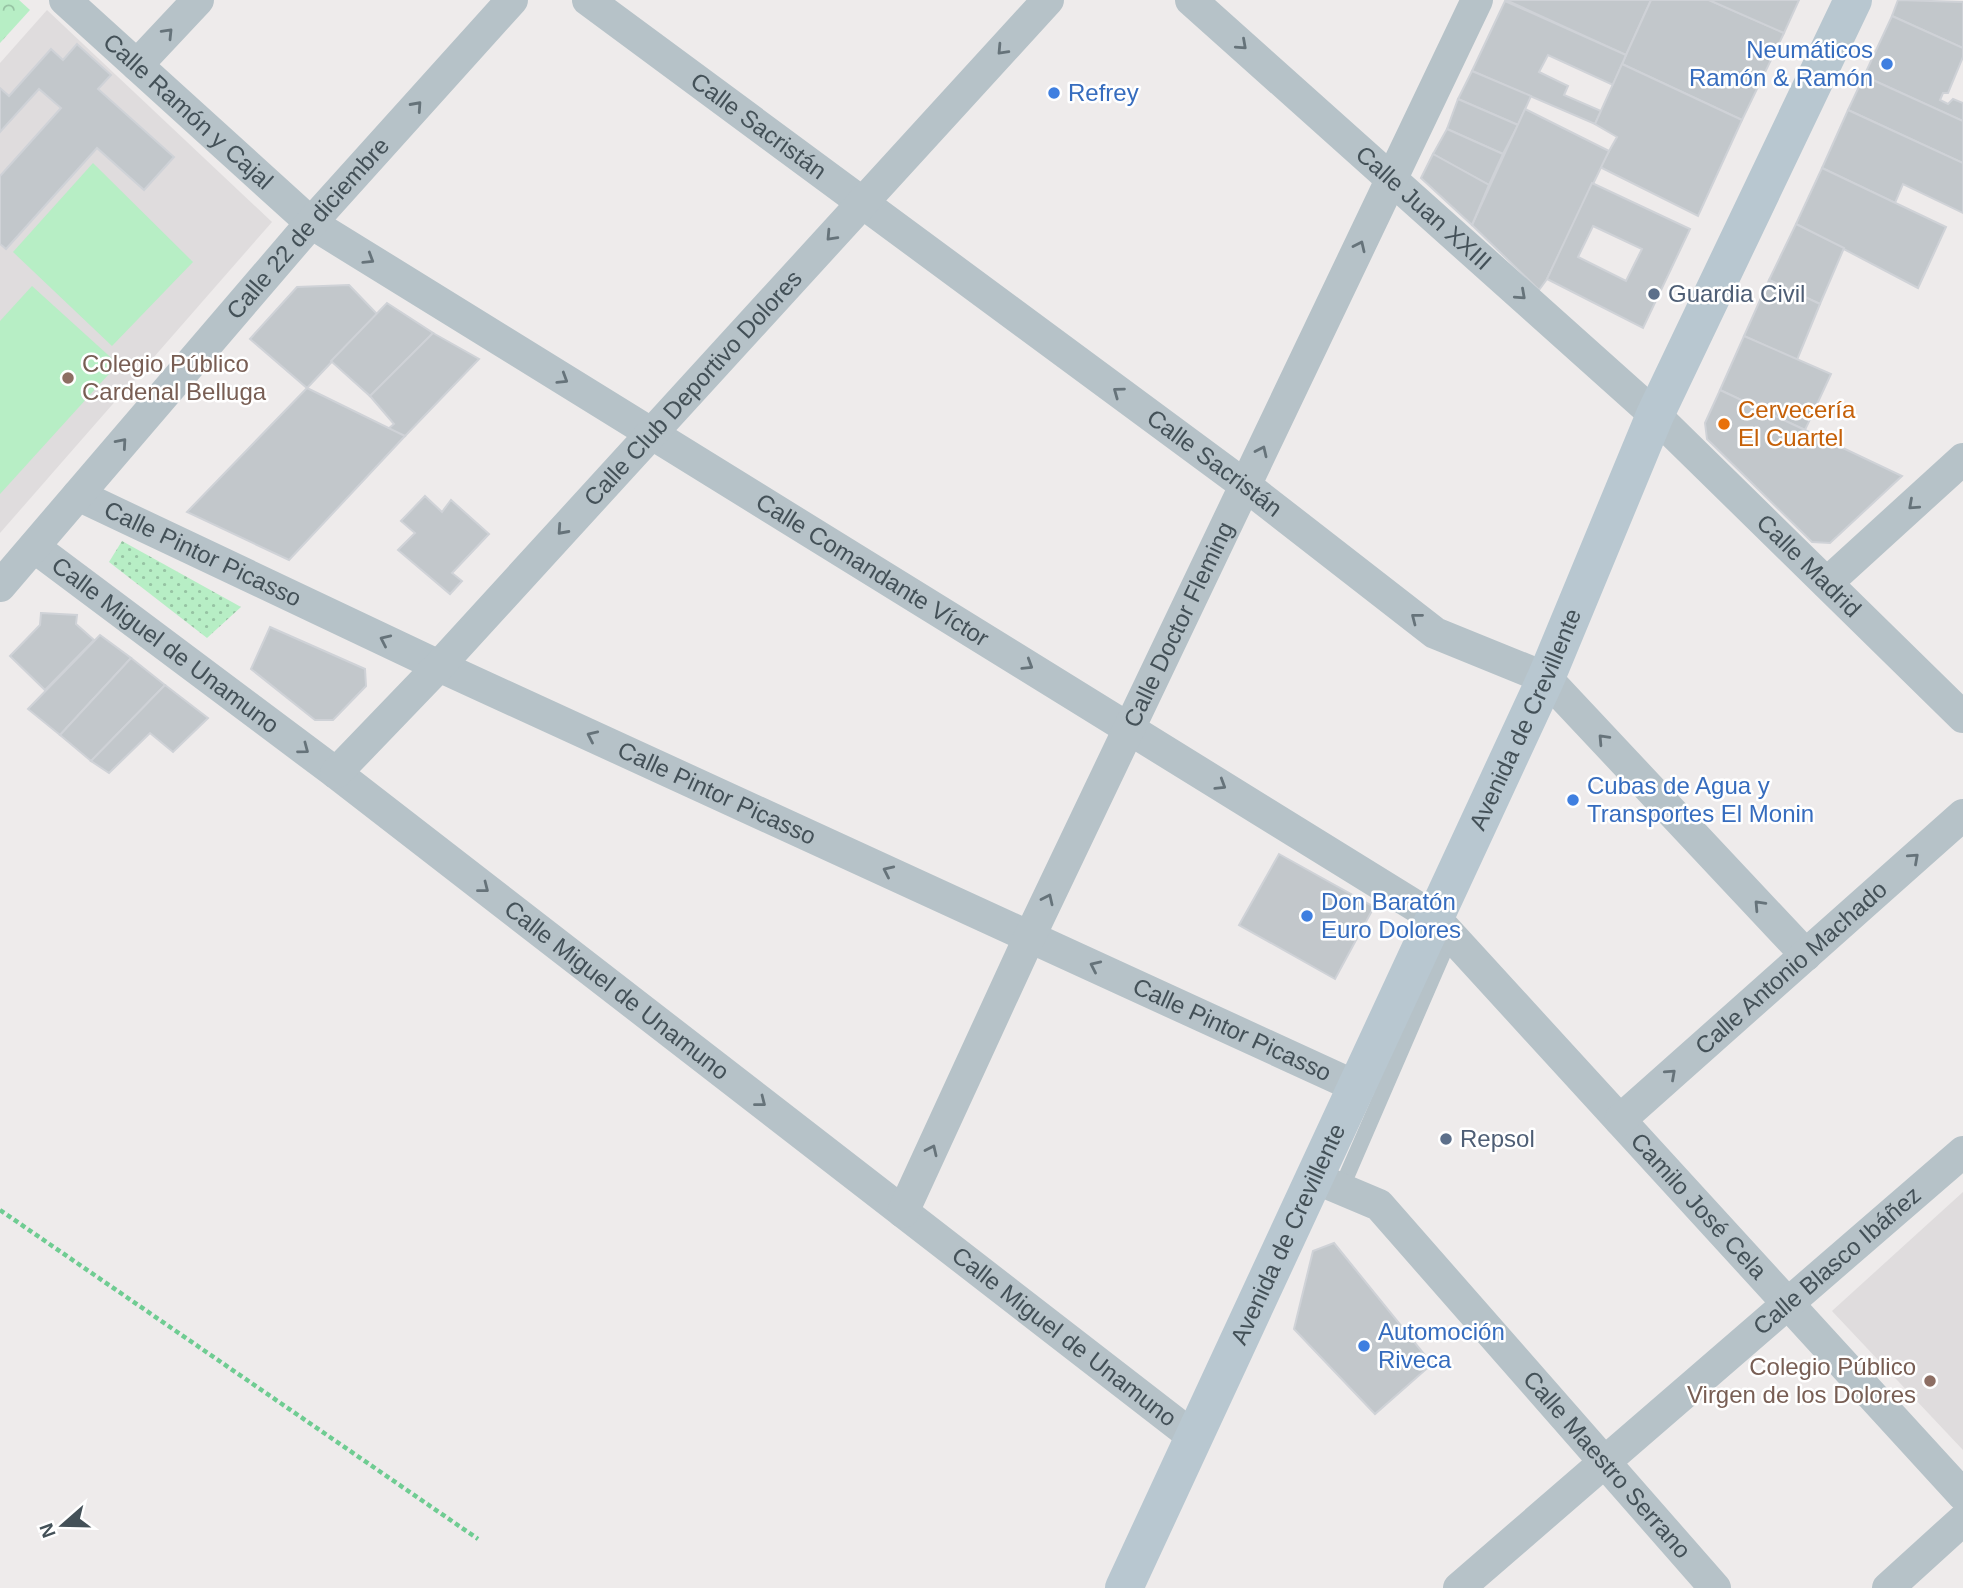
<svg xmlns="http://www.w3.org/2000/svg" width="1963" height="1588" font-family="Arial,sans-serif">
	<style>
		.education { fill: #dfdcdd }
		.grass { fill: url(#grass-dots) }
		.park { fill: url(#park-crowns) }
		.garden { fill: #b7eec5 }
		.building { fill: #c2c7cb; stroke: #cfd2d7; stroke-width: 2; fill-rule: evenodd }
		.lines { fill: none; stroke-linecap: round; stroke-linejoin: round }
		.path { stroke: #6fcc92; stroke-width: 4.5; stroke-dasharray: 5 3.5; stroke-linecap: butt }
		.lane { stroke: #b6c2c8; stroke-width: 16 }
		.street { stroke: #b6c2c8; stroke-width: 32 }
		.secondary { stroke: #b8c7d0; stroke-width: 38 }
		.oneway { stroke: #66737a }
		.shop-dot { fill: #3f7fe0; stroke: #fff; stroke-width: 2.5 }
		.service-dot { fill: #5c6f8a; stroke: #fff; stroke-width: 2.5 }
		.education-dot { fill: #8d6e63; stroke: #fff; stroke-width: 2.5 }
		.food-dot { fill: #e8710a; stroke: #fff; stroke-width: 2.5 }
		.labels { text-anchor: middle; stroke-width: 5; stroke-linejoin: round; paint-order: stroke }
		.shop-label { font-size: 24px; fill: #366cbe; stroke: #fff; text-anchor: start }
		.street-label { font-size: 24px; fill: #445158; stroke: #fff }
		.service-label { font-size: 24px; fill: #4e5e75; stroke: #fff; text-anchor: start }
		.education-label { font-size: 24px; fill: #785e54; stroke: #fff; text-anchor: start }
		.food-label { font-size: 24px; fill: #c56008; stroke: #fff; text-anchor: start }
	</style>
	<defs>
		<pattern id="grass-dots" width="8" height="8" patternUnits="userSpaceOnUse" patternTransform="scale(1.75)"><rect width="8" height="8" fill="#b7eec5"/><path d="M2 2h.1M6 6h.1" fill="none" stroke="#96c3a3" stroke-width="1.8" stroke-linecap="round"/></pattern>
		<pattern id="park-crowns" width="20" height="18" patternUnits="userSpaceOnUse" patternTransform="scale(1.75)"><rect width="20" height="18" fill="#b7eec5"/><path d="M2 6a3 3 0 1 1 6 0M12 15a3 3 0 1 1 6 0" fill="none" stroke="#96c3a3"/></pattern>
	</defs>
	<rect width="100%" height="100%" fill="#eeebeb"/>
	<g class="education">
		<path d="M47,10L272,222L0,533V63Z"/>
		<path d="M1963,1192V1450L1832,1311Z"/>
	</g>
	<path class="grass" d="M122,541L241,607L207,638L109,562Z"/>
	<path class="park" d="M0,0H19L30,10L0,43Z"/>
	<g class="garden">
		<path d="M93,163L193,262L112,346L13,252Z"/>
		<path d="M32,286L118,364L0,494V321Z"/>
	</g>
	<g class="building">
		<path d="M1506,0H1651L1626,55Z"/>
		<path d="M1651,0H1709L1784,33L1742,120L1622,64Z"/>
		<path d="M1709,0H1799L1784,33Z"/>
		<path d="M1898,0L1963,2V48L1892,16Z"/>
		<path d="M1505,1L1626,55L1613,85L1548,55L1539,72L1568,86L1564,95L1601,111L1595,124L1472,71Z"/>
		<path d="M1892,16L1963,48V57L1948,93H1943L1940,100L1948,104L1953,99L1963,103V121L1864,76Z"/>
		<path d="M77,44L111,75L98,89L174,157L144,190L97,148L6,249L0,244V176L61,108L39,89L0,132V88L9,96L51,49L63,60Z"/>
		<path d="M1622,64L1742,120L1698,216L1600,167L1617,137L1595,124Z"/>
		<path d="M1472,71L1531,96L1518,125L1458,99Z"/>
		<path d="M1864,76L1963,121V163L1848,110Z"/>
		<path d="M1458,99L1518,125L1503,154L1447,129Z"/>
		<path d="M1525,109L1609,151L1547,279L1539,290L1472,225Z"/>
		<path d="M1848,110L1963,163V213L1903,184L1895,203L1822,168Z"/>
		<path d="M1447,129L1503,154L1489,185L1433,154Z"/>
		<path d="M1433,154L1489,185L1472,225L1421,178Z"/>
		<path d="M1822,168L1946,227L1918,288L1796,224Z"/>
		<path d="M1592,183L1690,229L1643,328L1547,279ZM1593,226L1642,249L1626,281L1578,257Z"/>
		<path d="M1796,224L1844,248L1820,304L1769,280Z"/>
		<path d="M1769,280L1820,304L1797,360L1744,336Z"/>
		<path d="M349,285L377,314L307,388L250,339L297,287Z"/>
		<path d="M387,303L433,333L370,396L331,361Z"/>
		<path d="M433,333L479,359L405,436L388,429L394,424L370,396Z"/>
		<path d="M1744,336L1831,374L1805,430L1720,390Z"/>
		<path d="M307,388L405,436L289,560L187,512Z"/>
		<path d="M1720,390L1805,430L1902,476L1830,543L1812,542L1707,439L1705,423Z"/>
		<path d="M425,496L442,512L451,500L489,534L452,573L462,581L450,594L398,550L415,533L401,521Z"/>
		<path d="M41,613L77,615L76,624L94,640L45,690L10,656L40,625Z"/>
		<path d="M270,627L365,669L366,686L333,720H315L251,669Z"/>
		<path d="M100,635L131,658L60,735L28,709Z"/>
		<path d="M131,658L165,685L91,761L60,735Z"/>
		<path d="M165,685L208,718L173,752L150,733L109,773L91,761Z"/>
		<path d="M1279,854L1374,907L1335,979L1239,925Z"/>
		<path d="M1334,1243L1432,1364L1375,1414L1294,1329L1313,1251Z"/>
	</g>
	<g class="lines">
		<path class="path" d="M0,1210L478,1539"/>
		<path class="lane" d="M1341,1189L1451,935"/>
		<g class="street">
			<path id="s1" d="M65,0L311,223L1435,918L1963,1495"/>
			<path id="s2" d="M588,0L1246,486L1435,633L1546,678L1806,955"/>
			<path id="s3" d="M1191,0L1655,415L1963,717"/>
			<path d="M137,65L198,0"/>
			<path id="s4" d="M78,495L439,666L1357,1087"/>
			<path id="s5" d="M34,547L336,773L1195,1438"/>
			<path d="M1827,583L1963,459"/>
			<path id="s6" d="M0,586L311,223L512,0"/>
			<path id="s7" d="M336,773L439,666L1048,0"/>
			<path id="s8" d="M1620,1120L1963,815"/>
			<path id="s9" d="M1315,1178L1379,1205L1715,1588"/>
			<path id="s10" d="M903,1212L1030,936L1477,0"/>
			<path id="s11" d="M1459,1588L1963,1152"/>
			<path d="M1888,1588L1963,1520"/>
		</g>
		<path class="secondary" id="s12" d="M1124,1588L1546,678L1655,415L1853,0"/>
	</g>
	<defs><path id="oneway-chevron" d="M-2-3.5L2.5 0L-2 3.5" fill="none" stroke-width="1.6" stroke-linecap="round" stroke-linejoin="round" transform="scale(1.75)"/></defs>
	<g class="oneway">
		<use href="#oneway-chevron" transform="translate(168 33) rotate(-46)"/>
		<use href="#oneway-chevron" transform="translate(1242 45) rotate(42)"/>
		<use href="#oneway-chevron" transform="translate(1002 50) rotate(133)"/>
		<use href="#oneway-chevron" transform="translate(417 106) rotate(-48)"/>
		<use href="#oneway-chevron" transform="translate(831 236) rotate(133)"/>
		<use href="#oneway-chevron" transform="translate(1360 246) rotate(-65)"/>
		<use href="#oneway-chevron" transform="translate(369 259) rotate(32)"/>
		<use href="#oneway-chevron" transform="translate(1521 295) rotate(42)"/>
		<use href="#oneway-chevron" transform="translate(563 379) rotate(32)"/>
		<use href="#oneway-chevron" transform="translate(1118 392) rotate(-144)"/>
		<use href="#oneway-chevron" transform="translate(122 443) rotate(-49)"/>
		<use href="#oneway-chevron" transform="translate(1262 451) rotate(-65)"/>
		<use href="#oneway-chevron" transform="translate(1913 505) rotate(138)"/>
		<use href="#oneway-chevron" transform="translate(562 530) rotate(132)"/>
		<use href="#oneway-chevron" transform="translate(1416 618) rotate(-142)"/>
		<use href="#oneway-chevron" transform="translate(385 640) rotate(-155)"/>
		<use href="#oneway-chevron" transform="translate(1028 665) rotate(32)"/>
		<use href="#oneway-chevron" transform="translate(592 736) rotate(-155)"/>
		<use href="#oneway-chevron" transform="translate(1603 739) rotate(-133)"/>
		<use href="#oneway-chevron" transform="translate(304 749) rotate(37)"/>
		<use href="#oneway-chevron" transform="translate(1221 785) rotate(32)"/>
		<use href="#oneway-chevron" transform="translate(1914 858) rotate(-42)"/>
		<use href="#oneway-chevron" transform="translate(888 871) rotate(-155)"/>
		<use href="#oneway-chevron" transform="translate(484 888) rotate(38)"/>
		<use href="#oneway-chevron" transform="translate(1048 899) rotate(-65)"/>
		<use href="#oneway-chevron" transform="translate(1759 905) rotate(-133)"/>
		<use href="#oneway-chevron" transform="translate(1095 966) rotate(-155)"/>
		<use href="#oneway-chevron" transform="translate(1671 1074) rotate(-42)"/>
		<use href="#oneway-chevron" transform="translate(761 1102) rotate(38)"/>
		<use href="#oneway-chevron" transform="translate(932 1150) rotate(-65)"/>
	</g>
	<g class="shop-dot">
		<circle cx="1887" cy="64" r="7"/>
		<circle cx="1054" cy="93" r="7"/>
		<circle cx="1573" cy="800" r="7"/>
		<circle cx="1307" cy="916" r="7"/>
		<circle cx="1364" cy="1346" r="7"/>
	</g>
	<g class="service-dot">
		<circle cx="1654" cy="294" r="7"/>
		<circle cx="1446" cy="1139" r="7"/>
	</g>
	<g class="education-dot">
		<circle cx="68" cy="378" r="7"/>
		<circle cx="1930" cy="1381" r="7"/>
	</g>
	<circle class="food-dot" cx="1724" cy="424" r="7"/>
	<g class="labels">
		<g class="shop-label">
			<text x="1873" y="58" text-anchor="end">Neumáticos<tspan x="1873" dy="28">Ramón &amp; Ramón</tspan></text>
			<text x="1068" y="101">Refrey</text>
			<text x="1587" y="794">Cubas de Agua y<tspan x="1587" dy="28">Transportes El Monin</tspan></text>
			<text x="1321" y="910">Don Baratón<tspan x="1321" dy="28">Euro Dolores</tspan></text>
			<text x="1378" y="1340">Automoción<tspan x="1378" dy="28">Riveca</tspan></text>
		</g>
		<g class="street-label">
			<text dy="8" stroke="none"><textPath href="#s1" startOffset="166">Calle Ramón y Cajal</textPath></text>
			<text dy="8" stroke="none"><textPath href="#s2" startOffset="212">Calle Sacristán</textPath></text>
			<text dy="8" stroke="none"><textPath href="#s3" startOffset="312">Calle Juan XXIII</textPath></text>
			<text dy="8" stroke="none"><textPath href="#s6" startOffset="472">Calle 22 de diciembre</textPath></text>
			<text dy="8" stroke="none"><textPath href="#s7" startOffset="525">Calle Club Deportivo Dolores</textPath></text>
			<text dy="8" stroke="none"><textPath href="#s2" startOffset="779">Calle Sacristán</textPath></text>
			<text dy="8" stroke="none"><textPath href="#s4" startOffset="138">Calle Pintor Picasso</textPath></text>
			<text dy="8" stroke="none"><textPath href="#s3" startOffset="838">Calle Madrid</textPath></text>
			<text dy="8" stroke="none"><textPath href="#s1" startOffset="992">Calle Comandante Víctor</textPath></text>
			<text dy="8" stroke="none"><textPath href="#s10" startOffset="649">Calle Doctor Fleming</textPath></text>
			<text dy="8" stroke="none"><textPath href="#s5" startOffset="164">Calle Miguel de Unamuno</textPath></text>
			<text dy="8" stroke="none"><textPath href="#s12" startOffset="957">Avenida de Crevillente</textPath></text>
			<text dy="8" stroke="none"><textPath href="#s4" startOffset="705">Calle Pintor Picasso</textPath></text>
			<text dy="8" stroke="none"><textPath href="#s8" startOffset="229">Calle Antonio Machado</textPath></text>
			<text dy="8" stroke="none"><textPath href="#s5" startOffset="732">Calle Miguel de Unamuno</textPath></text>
			<text dy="8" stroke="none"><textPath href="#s4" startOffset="1272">Calle Pintor Picasso</textPath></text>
			<text dy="8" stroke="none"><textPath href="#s1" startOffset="2044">Camilo José Cela</textPath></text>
			<text dy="8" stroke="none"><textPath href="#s12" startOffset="390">Avenida de Crevillente</textPath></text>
			<text dy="8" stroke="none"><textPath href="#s11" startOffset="500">Calle Blasco Ibáñez</textPath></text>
			<text dy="8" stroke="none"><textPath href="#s5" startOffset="1298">Calle Miguel de Unamuno</textPath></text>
			<text dy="8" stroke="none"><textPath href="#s9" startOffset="415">Calle Maestro Serrano</textPath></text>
		</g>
		<g class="service-label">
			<text x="1668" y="302">Guardia Civil</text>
			<text x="1460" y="1147">Repsol</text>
		</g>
		<g class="education-label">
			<text x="82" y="372">Colegio Público<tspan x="82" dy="28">Cardenal Belluga</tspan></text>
			<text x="1916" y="1375" text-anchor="end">Colegio Público<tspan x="1916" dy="28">Virgen de los Dolores</tspan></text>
		</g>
		<g class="food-label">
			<text x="1738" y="418">Cervecería<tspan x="1738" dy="28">El Cuartel</tspan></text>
		</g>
	</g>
	<g transform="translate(63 1525) rotate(250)" stroke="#ffffff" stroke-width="5" paint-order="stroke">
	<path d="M0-5L12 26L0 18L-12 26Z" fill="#445158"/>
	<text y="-10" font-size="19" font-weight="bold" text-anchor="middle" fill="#445158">N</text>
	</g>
</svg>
